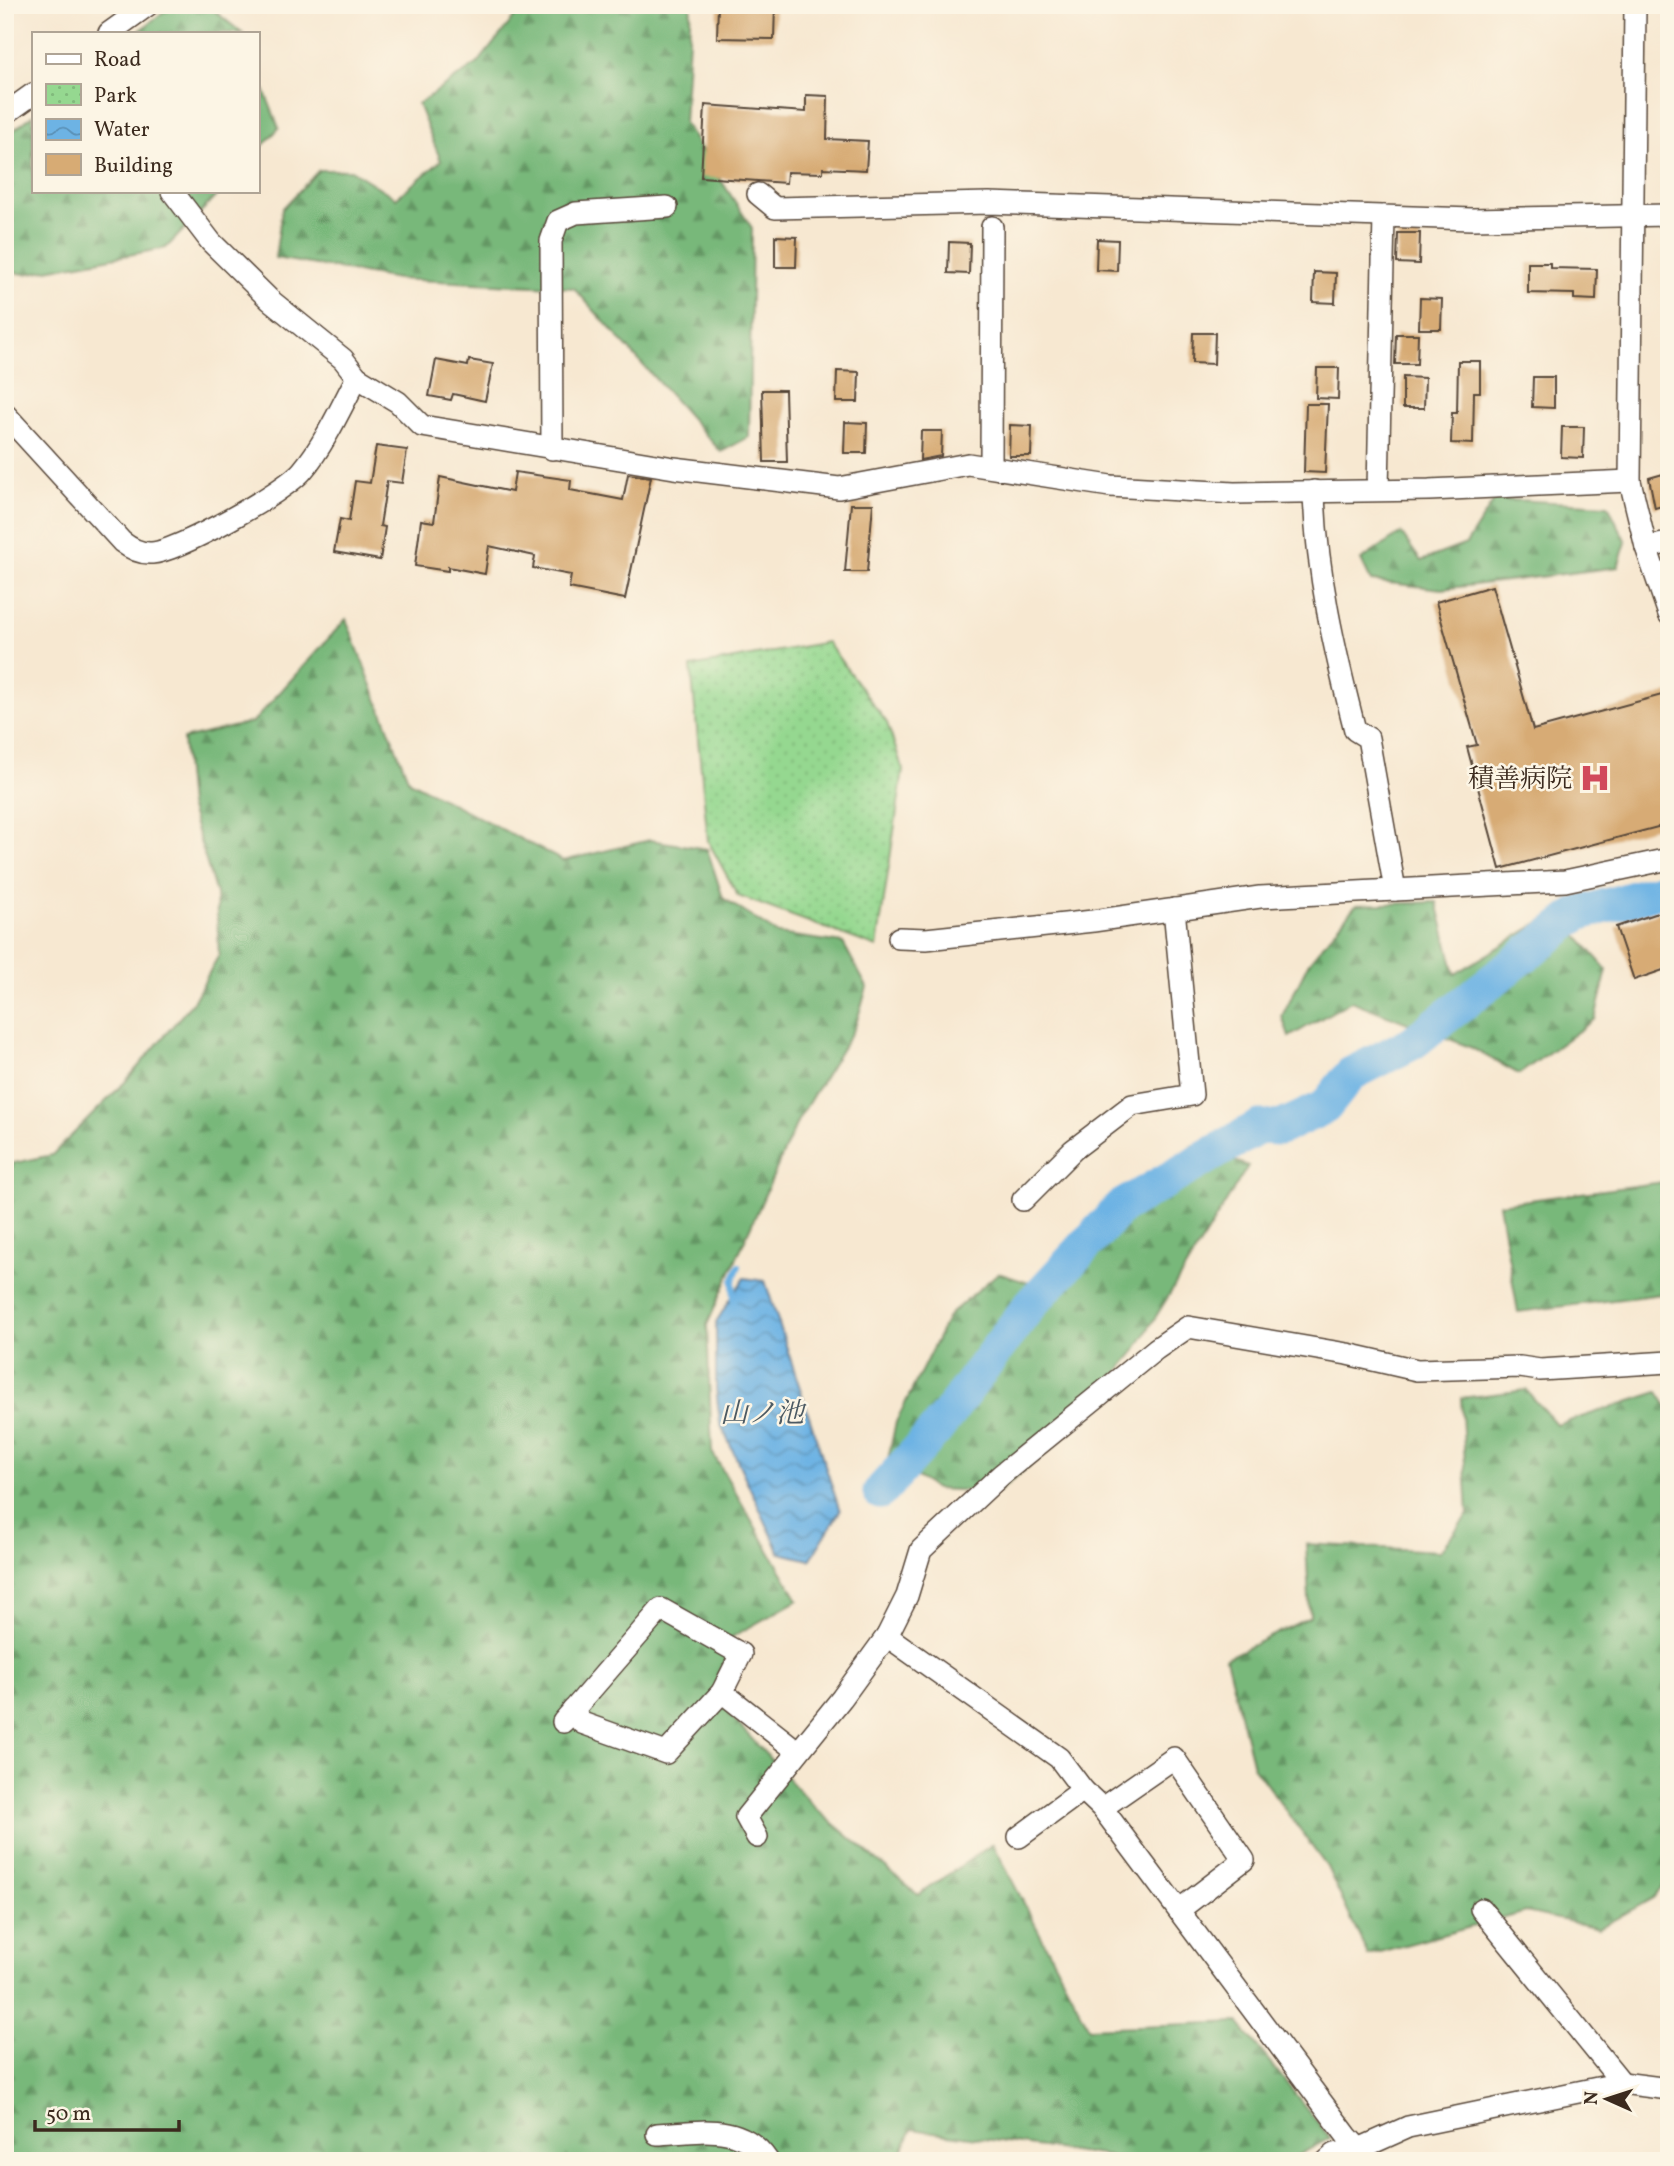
<svg xmlns="http://www.w3.org/2000/svg" width="1674" height="2166" font-family="Vollkorn,'Noto Serif JP',serif">
	<style>
		.forest { fill: url(#forest-firs); stroke: #5a714c; stroke-width: 2 }
		.park { fill: url(#park-dots); stroke: #688157; stroke-width: 2 }
		.water { fill: url(#water-waves); stroke: #546e81; stroke-width: 2 }
		.lines { fill: none; stroke-linecap: round; stroke-linejoin: round }
		.stream { stroke: #6db3e4; stroke-width: 6 }
		.river { stroke: #6db3e4; stroke-width: 35 }
		.building { fill: #d7ab74 }
		.minor-casing { stroke: #574639; stroke-width: 24 }
		.minor { stroke: #fff; stroke-width: 21 }
		.labels { text-anchor: middle; stroke-width: 5; stroke-linejoin: round; paint-order: stroke }
		.poi-label { font-size: 26px; fill: #3b2a1e; stroke: #fcf5e5; text-anchor: end }
		.water-label { font-size: 28px; font-style: italic; fill: #4c5a63; stroke: #fcf5e5 }
	</style>
	<defs>
		<pattern id="forest-firs" width="22" height="20" patternUnits="userSpaceOnUse" patternTransform="scale(1.75)"><rect width="22" height="20" fill="#78b87a"/><path d="M5 1l3.5 6h-7zM16 11l3.5 6h-7z" fill="#649663"/></pattern>
		<pattern id="park-dots" width="8" height="8" patternUnits="userSpaceOnUse" patternTransform="scale(1.75)"><rect width="8" height="8" fill="#95d890"/><path d="M2 2h.1M6 6h.1" fill="none" stroke="#81ba7c" stroke-width="1.8" stroke-linecap="round"/></pattern>
		<pattern id="water-waves" width="16" height="10" patternUnits="userSpaceOnUse" patternTransform="scale(1.75)"><rect width="16" height="10" fill="#6db3e4"/><path d="M0 5q4-4 8 0t8 0" fill="none" stroke="#5b92b8"/></pattern>
	</defs>
	<rect width="100%" height="100%" fill="#fcf5e5"/>
	<filter id="ink" filterUnits="userSpaceOnUse"><feTurbulence type="fractalNoise" baseFrequency=".0143" numOctaves="2"/><feDisplacementMap in="SourceGraphic" scale="14" xChannelSelector="R" yChannelSelector="G"/><feConvolveMatrix kernelMatrix="1 2 1 2 8 2 1 2 1" color-interpolation-filters="sRGB"/></filter>
	<filter id="wash" filterUnits="userSpaceOnUse"><feTurbulence type="fractalNoise" baseFrequency=".00686" numOctaves="4" result="noise"/><feDisplacementMap in="SourceGraphic" scale="28" xChannelSelector="R" yChannelSelector="G"/><feGaussianBlur stdDeviation="1.57" result="paint"/><feColorMatrix in="noise" values="0 0 0 0 0 0 0 0 0 0 0 0 0 0 0 0 0 1.4 0 .05"/><feComposite in="paint" operator="in"/></filter>
	<g filter="url(#wash)">
		<rect width="100%" height="100%" fill="#f7e8d1"/>
		<g class="forest">
			<path d="M172,5H207L242,33H137Z"/>
			<path d="M524,5H691L684,123L752,228L749,437L721,452L574,288L397,279L275,258L282,209L319,170H351L396,198L441,161L418,104L478,63Z"/>
			<path d="M257,72L279,128L257,152Z"/>
			<path d="M33,115V191H221L166,248L25,274L5,271V137Z"/>
			<path d="M1495,499L1608,505L1626,542L1618,567L1442,589L1371,581L1361,560L1401,533L1421,561L1466,544Z"/>
			<path d="M346,619L409,781L563,861L650,840L707,849L723,898L778,934L843,943L867,987L855,1027L798,1120L707,1325L712,1452L798,1600L732,1637L729,1714L816,1809L918,1895L993,1844L1089,2028L1238,2022L1330,2138L1288,2161H1143L912,2129L898,2161H5V1165L52,1155L126,1081L193,1002L219,955L216,894L189,805L183,739L253,722Z"/>
			<path d="M1437,902L1455,974L1557,912L1607,970L1595,1019L1519,1074L1470,1047L1351,1001L1289,1037L1282,1016L1309,962L1356,905Z"/>
			<path d="M1193,1145L1248,1166L1133,1354L1063,1437L998,1492L936,1489L888,1459L896,1422L949,1315L998,1273L1051,1290Z"/>
			<path d="M1664,1182L1669,1228V1293L1518,1312L1499,1204Z"/>
			<path d="M1526,1390L1557,1425L1658,1392L1669,1409V1881L1653,1898L1599,1928L1526,1912L1368,1955L1327,1867L1253,1766L1226,1658L1310,1617L1306,1544L1440,1551L1468,1514L1461,1398Z"/>
		</g>
		<path class="park" d="M827,642L887,723L903,770L877,947L738,896L708,841L691,667Z"/>
		<path class="water" d="M744,1278L765,1281L840,1511L810,1560L780,1553L720,1423L716,1388V1322Z"/>
		<g class="lines">
			<path class="stream" d="M734,1301L733,1281L739,1266"/>
			<path class="river" d="M880,1492L936,1430L1030,1305L1121,1207L1259,1127L1280,1128L1325,1107L1351,1074L1412,1043L1578,914L1669,888"/>
		</g>
		<g id="blocks">
			<g class="building">
				<path d="M718,5H775L774,39L717,38Z"/>
				<path d="M806,95L828,96L827,139L868,141L866,170L823,168V173L787,172L786,183L701,177L705,105L806,112Z"/>
				<path d="M1398,233H1420L1419,264L1397,263Z"/>
				<path d="M775,236L797,237L796,267H775Z"/>
				<path d="M1097,239L1118,240L1117,271L1096,270Z"/>
				<path d="M949,242L970,243L969,274L948,273Z"/>
				<path d="M1528,263H1550V268L1597,269L1596,300L1574,299V294L1528,293Z"/>
				<path d="M1314,272L1336,273L1335,303L1313,302Z"/>
				<path d="M1420,298L1442,299L1441,329H1419Z"/>
				<path d="M1193,333H1215L1214,364L1192,363Z"/>
				<path d="M1396,334H1418L1417,364H1395Z"/>
				<path d="M436,360L468,366L469,360L493,364L485,401L453,394L451,400L429,396Z"/>
				<path d="M1458,361H1480V392H1474L1473,444L1451,443L1452,413H1457Z"/>
				<path d="M1317,368H1339L1338,399L1316,398Z"/>
				<path d="M837,371L859,372L858,402H836Z"/>
				<path d="M1403,377L1425,378L1424,408H1403Z"/>
				<path d="M1533,377H1554V408L1532,407Z"/>
				<path d="M762,390H785L787,462H764Z"/>
				<path d="M1306,404H1328L1325,473L1304,472Z"/>
				<path d="M845,422L867,423L866,453H844Z"/>
				<path d="M1010,425L1032,426L1031,456H1009Z"/>
				<path d="M1562,427H1584L1583,458L1561,457Z"/>
				<path d="M921,431H942L941,456L920,460Z"/>
				<path d="M376,446L407,450L402,483L387,481L380,526L385,527L380,560L334,552L340,519L349,521L355,481L370,483Z"/>
				<path d="M515,472L571,480L570,490L623,500L628,474L651,477L625,599L569,588L571,575L533,568L535,556L489,546L485,574L448,567V571L415,566L421,520L434,522L440,477L512,492Z"/>
				<path d="M1663,474L1669,504L1655,508L1649,478Z"/>
				<path d="M851,504H873L867,572H845Z"/>
				<path d="M1492,586L1533,730L1669,693V824L1500,869L1467,747L1477,745L1436,602Z"/>
				<path d="M1669,909V968L1634,980L1616,927Z"/>
			</g>
		</g>
	</g>
	<g filter="url(#ink)">
		<use href="#blocks" fill-opacity="0" stroke="#574639" stroke-width="2"/>
		<g class="lines">
			<g class="minor-casing">
				<g id="minor">
					<path d="M1635,5L1630,481L1646,547L1669,614"/>
					<path d="M109,33L148,5"/>
					<path d="M5,114L33,94"/>
					<path d="M172,191L211,242L270,300L343,359L357,377L398,402L422,426L674,468L839,488L968,464L1110,486L1234,493L1429,490L1630,481"/>
					<path d="M758,194L775,208L989,203L1472,219L1669,215"/>
					<path d="M5,414L122,542C131,549 140,554 152,553C179,551 284,492 302,471C323,447 342,406 357,377"/>
					<path d="M552,449L551,241L558,221L576,213L667,207"/>
					<path d="M991,467L992,227"/>
					<path d="M1378,489L1384,216"/>
					<path d="M1314,491C1316,572 1335,652 1355,730L1368,738L1395,890"/>
					<path d="M1646,547L1669,543"/>
					<path d="M899,938L926,939L1093,921L1260,897L1565,881L1669,859"/>
					<path d="M1023,1200L1073,1150L1132,1105L1192,1095L1174,909"/>
					<path d="M887,1636L1059,1758L1083,1790L1102,1808L1347,2136L1370,2161"/>
					<path d="M573,1710L582,1723L666,1753L722,1692L797,1751"/>
					<path d="M563,1722L661,1609L741,1654L722,1692"/>
					<path d="M1102,1808L1174,1758L1244,1860L1179,1910"/>
					<path d="M757,1837L746,1817L842,1698L887,1636L907,1596L921,1550L1001,1475L1156,1349L1188,1327L1347,1354L1417,1370L1520,1367L1540,1370L1669,1362"/>
					<path d="M1019,1837L1083,1790"/>
					<path d="M1481,1909L1622,2083"/>
					<path d="M657,2134C698,2132 742,2121 768,2161"/>
					<path d="M1327,2161L1335,2154L1361,2148L1408,2127L1622,2083L1669,2089"/>
				</g>
			</g>
			<use href="#minor" class="minor"/>
		</g>
	</g>
	<defs>
		<g id="hospital-bare" transform="scale(2.415)"><path d="M-5-5h3v3.5h4V-5h3V5h-3V1.5h-4V5h-3Z" fill="#d1495b" stroke="#fcf5e5" stroke-width="2.5" paint-order="stroke"/></g>
	</defs>
	<g fill-rule="evenodd">
		<use href="#hospital-bare" x="1595" y="778"/>
	</g>
	<g class="labels">
		<g class="poi-label">
			<text x="1572" y="787">積善病院</text>
		</g>
		<g class="water-label">
			<text x="762" y="1422">山ノ池</text>
		</g>
	</g>
	<rect width="1674" height="2166" fill="none" stroke="#fcf5e5" stroke-width="28"/>
	<rect x="32" y="32" width="228" height="161" fill="#fcf5e5" stroke="#afa495" stroke-width="2"/>
	<rect x="46" y="54" width="35" height="10" fill="#ffffff" stroke="#afa495" stroke-width="2"/>
	<text x="94" y="66" font-size="21" fill="#3b2a1e">Road</text>
	<rect x="46" y="84" width="35" height="21" fill="url(#park-dots)" stroke="#afa495" stroke-width="2"/>
	<text x="94" y="102" font-size="21" fill="#3b2a1e">Park</text>
	<rect x="46" y="119" width="35" height="21" fill="url(#water-waves)" stroke="#afa495" stroke-width="2"/>
	<text x="94" y="136" font-size="21" fill="#3b2a1e">Water</text>
	<rect x="46" y="154" width="35" height="21" fill="#d7ab74" stroke="#afa495" stroke-width="2"/>
	<text x="94" y="172" font-size="21" fill="#3b2a1e">Building</text>
	<g transform="translate(1607 2099) rotate(273)" stroke="#fcf5e5" stroke-width="5" paint-order="stroke">
	<path d="M0-5L12 26L0 18L-12 26Z" fill="#3b2a1e"/>
	<text y="-10" font-size="19" font-weight="bold" text-anchor="middle" fill="#3b2a1e">N</text>
	</g>
	<path d="M35 2120v10h144v-10" fill="none" stroke="#3b2a1e" stroke-width="3.5"/>
	<text x="46" y="2120" font-size="21" fill="#3b2a1e" stroke="#fcf5e5" stroke-width="5" paint-order="stroke">50 m</text>
</svg>
